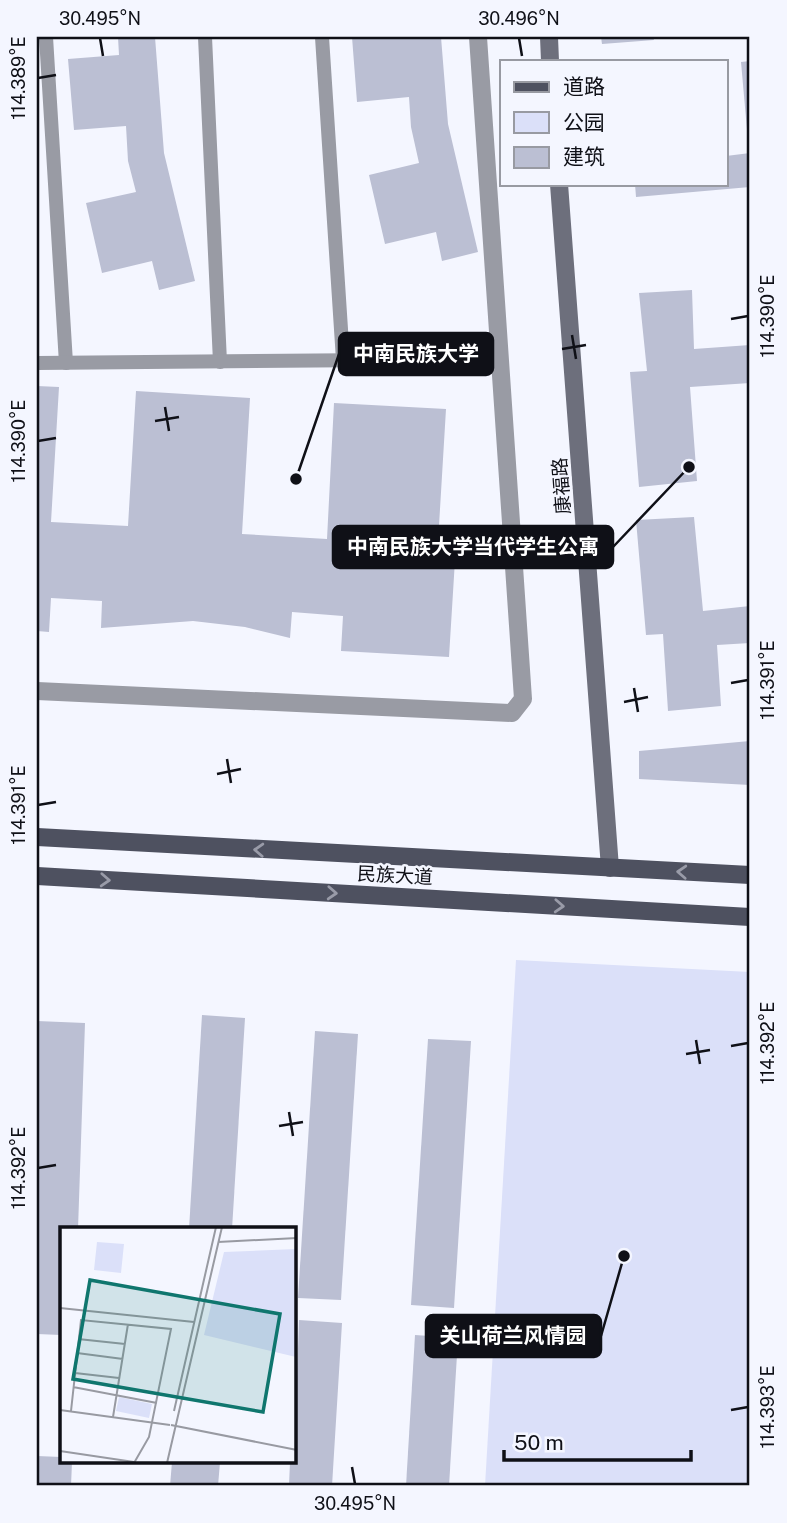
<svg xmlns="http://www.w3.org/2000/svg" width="787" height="1523" font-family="'Public Sans','Noto Sans SC',sans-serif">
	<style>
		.green { fill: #dbe0f9 }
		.building { fill: #bbbfd3 }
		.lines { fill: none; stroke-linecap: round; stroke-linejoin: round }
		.lane { stroke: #999ba4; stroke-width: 14 }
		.street { stroke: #999ba4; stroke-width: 18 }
		.secondary { stroke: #6d6f7c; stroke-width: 18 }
		.primary { stroke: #4e5160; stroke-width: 18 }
		.oneway { stroke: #999ba8 }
		.ticks { fill: none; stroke: #0f1017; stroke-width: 2.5 }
		.labels { text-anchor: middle; stroke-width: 5; stroke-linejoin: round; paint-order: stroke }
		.street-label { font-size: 19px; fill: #0f1017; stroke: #f4f6ff }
		.inset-road { fill: none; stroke: #989aa2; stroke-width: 2 }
		.view { fill: #0f766e; fill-opacity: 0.15; stroke: #0f766e; stroke-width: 3.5 }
		.inset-edge { fill: none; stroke: #0f1017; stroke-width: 3.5 }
		.leader { fill: none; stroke: #0f1017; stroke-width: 2.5 }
		.callout-dot { fill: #0f1017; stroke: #f4f6ff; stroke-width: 2.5 }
		.callout { fill: #0f1017; stroke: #0f1017; stroke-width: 2.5 }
		.callout-label { font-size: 21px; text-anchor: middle; font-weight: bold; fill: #fff }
		.neatline { fill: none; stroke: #0f1017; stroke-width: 2.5 }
		.ticks-label { font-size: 18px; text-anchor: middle; fill: #0f1017 }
	</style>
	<rect width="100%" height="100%" fill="#f4f6ff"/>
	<path class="green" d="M516,960L750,972V1486H485Z"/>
	<g class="building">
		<path d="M118,37H155L164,153L195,281L159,290L152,261L102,273L86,203L136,192L128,161L126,126L74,130L68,59L119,55Z"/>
		<path d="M352,37H441L448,124L478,252L442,261L436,232L385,244L369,175L419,163L411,127L409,97L357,102Z"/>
		<path d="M601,37H653L654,40L602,44Z"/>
		<path d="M750,61V141H748L741,62Z"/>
		<path d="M750,153V187L636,197L635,184H726V156Z"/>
		<path d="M692,290L694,349L750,345V383L690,387L697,481L639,487L630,372L647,371L639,293Z"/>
		<path d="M37,386L59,387L51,522L128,526L136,391L250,398L242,534L327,539L334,403L446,409L437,559L455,560L449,657L341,651L343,616L292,612L290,638L245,627L193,621L101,628L102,601L51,598L49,632L37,631Z"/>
		<path d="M694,517L703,611L750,606V643L717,645L721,706L668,711L663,634L646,635L636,520Z"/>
		<path d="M750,741V785L639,779V751Z"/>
		<path d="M202,1015L245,1018L232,1229H189Z"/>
		<path d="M37,1021L85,1023L78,1229H61V1335L37,1334Z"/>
		<path d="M315,1031L358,1034L341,1300L298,1298Z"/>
		<path d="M428,1039L471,1041L454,1308L411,1305Z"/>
		<path d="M299,1320L342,1323L332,1486H289L290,1462H294Z"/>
		<path d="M415,1335L458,1338L449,1486H406Z"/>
		<path d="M37,1456L61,1457V1462H72L71,1486H37Z"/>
		<path d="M172,1462H220L218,1486H170Z"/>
	</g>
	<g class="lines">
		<g class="lane">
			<path d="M46,37L66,363"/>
			<path d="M205,37L220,362"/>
			<path d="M322,37L343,360"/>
			<path d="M37,363L499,359"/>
		</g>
		<path class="street" d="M37,691L512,713L523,699L478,37"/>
		<g class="secondary">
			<path d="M549,37L550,61"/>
			<path d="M559,184L610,868"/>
		</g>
		<g class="primary">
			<path d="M37,837L750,875"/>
			<path d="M37,876L750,917"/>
		</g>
	</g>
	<defs><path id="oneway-chevron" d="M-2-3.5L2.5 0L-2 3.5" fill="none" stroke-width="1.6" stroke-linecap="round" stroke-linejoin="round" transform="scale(1.75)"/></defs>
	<g class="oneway">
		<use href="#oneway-chevron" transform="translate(259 850) rotate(-177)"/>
		<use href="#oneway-chevron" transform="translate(682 872) rotate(-177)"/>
		<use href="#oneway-chevron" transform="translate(105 880) rotate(3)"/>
		<use href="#oneway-chevron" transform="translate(332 893) rotate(3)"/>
		<use href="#oneway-chevron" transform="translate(559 906) rotate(3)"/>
	</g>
	<path class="ticks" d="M100,38L103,56M519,38L522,56M38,78L56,75M731,319L748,316M572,335L576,359M562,349L586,345M165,407L169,431M155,421L179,417M38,441L56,438M731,683L748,680M634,688L638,712M624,702L648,697M227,759L231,783M217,774L241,769M38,805L56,802M696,1040L700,1064M731,1046L748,1043M686,1054L710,1050M289,1112L293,1136M279,1126L303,1122M38,1168L56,1165M731,1410L748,1407M352,1467L355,1484"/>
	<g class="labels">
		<g class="street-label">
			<text transform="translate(561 486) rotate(-94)" y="7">康福路</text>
			<text transform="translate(395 875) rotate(3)" y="7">民族大道</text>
		</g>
	</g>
	<g transform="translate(60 1227)">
		<rect width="236" height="236" fill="#f4f6ff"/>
		<path d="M37,15L64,17L61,46L34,43ZM236,22V130L144,108L164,25ZM59,170L92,177L89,191L56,184Z" fill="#dbe0f9"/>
		<path class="inset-road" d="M158,15L237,11M0,81L134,95M18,112L65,117M17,126L63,132M15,146L59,151M13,160L97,176M0,183L110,198M11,184L21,93L111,102L89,210L74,236M114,184L156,0M53,190L68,97M111,198L237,223M0,224L74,235M107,236L162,0"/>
		<path class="view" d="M30,53L220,87L203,185L13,152Z"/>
		<rect width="236" height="236" class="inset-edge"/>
	</g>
	<path class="leader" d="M296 479L339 354M689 467L613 547M624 1256L601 1336"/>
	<g class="callout-dot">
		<circle cx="296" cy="479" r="7"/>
		<circle cx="689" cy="467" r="7"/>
		<circle cx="624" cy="1256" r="7"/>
	</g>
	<g class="callout">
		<rect x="339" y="333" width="154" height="42" rx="7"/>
		<rect x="333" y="526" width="280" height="42" rx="7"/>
		<rect x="426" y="1315" width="175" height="42" rx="7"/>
	</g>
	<g class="callout-label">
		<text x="416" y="361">中南民族大学</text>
		<text x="473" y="554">中南民族大学当代学生公寓</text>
		<text x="513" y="1343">关山荷兰风情园</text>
	</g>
	<rect width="787" height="1523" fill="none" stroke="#f4f6ff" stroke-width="77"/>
	<rect x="500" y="60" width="228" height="126" fill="#f4f6ff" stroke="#989aa2" stroke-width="2"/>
	<rect x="514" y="82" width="35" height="10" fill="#4e5160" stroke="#989aa2" stroke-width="2"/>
	<text x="563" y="94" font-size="21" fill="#0f1017">道路</text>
	<rect x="514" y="112" width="35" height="21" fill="#dbe0f9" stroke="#989aa2" stroke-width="2"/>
	<text x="563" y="130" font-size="21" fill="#0f1017">公园</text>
	<rect x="514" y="147" width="35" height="21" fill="#bbbfd3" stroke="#989aa2" stroke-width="2"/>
	<text x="563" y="164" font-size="21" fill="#0f1017">建筑</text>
	<path d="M504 1450v10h187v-10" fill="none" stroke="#0f1017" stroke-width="3.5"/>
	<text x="514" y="1450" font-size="21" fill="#0f1017" stroke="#f4f6ff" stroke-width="5" paint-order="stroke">50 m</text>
	<rect x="38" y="38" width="710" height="1446" class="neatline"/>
	<g class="ticks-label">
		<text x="100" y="25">30.495°N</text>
		<text x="519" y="25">30.496°N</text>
		<text transform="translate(19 78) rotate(-90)" y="6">114.389°E</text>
		<text transform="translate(768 316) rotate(-90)" y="6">114.390°E</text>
		<text transform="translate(19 441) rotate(-90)" y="6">114.390°E</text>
		<text transform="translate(768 680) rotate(-90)" y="6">114.391°E</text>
		<text transform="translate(19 805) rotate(-90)" y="6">114.391°E</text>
		<text transform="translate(768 1043) rotate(-90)" y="6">114.392°E</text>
		<text transform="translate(19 1168) rotate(-90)" y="6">114.392°E</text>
		<text transform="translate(768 1407) rotate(-90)" y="6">114.393°E</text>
		<text x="355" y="1510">30.495°N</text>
	</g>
</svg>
